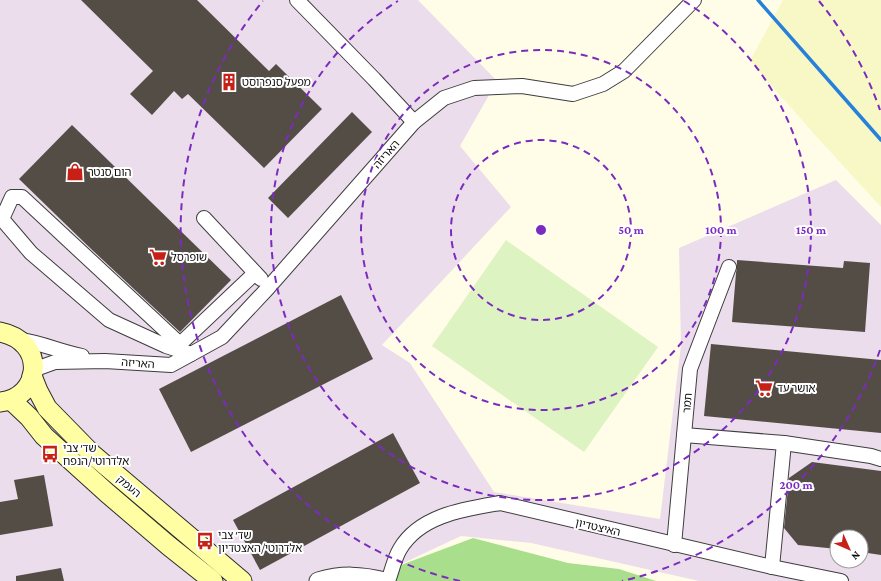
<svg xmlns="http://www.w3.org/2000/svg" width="881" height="581" font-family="'Crimson Pro','Noto Sans Hebrew',serif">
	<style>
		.industrial { fill: #ebddeb; fill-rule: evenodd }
		.farmland { fill: #f7f8c5 }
		.forest { fill: #a9df8c }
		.pitch { fill: #ddf3c1 }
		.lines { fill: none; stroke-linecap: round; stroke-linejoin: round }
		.stream { stroke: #2780da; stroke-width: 3.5 }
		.building { fill: #544d46 }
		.minor-casing { stroke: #3d3d3d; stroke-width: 16 }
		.tertiary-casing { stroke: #3d3d3d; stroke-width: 19 }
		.secondary-casing { stroke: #2c2c2c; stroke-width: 21 }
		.minor { stroke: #fff; stroke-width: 14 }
		.tertiary { stroke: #fff; stroke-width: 17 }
		.secondary { stroke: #fffea3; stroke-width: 19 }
		.ring { fill: none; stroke: #7b2cbf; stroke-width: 2; stroke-dasharray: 7 5 }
		.labels { text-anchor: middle; stroke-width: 4; stroke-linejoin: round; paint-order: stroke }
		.poi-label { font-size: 11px; fill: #0a0a0a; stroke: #fff; text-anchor: start }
		.street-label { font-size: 11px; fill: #0a0a0a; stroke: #fff }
		.centre { fill: #7b2cbf; stroke: #fff; stroke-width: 2 }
		.ring-label { font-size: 12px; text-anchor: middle; font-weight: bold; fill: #7b2cbf; stroke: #fff; stroke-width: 4; stroke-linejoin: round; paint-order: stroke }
	</style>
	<rect width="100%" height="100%" fill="#fffde8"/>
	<path class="industrial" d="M0,0H418L497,81L460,146L511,207L382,345L410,363L494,492L660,519L681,345L679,248L836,180L881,225V581H699L531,543L461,536L365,581H0ZM837,537H861V561H837Z"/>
	<path class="farmland" d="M783,0H881V207L815,135L750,61Z"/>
	<path class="forest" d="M473,538L568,563L619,569L656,581H379L393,568Z"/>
	<path class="pitch" d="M506,240L658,347L584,452L432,346Z"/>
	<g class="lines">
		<path class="stream" d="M758,0L881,140"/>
	</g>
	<g class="building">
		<path d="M81,0H197L269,71L276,64L322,109L264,168L188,94L182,99L174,91L152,115L130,94L153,71Z"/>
		<path d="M352,112L372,132L288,218L268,198Z"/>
		<path d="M72,125L231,280L180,332L89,247L19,179Z"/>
		<path d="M737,260L843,268L844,261L870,263L865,332L732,322L736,273L737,266Z"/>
		<path d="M341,295L373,359L191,452L159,389Z"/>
		<path d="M711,344L881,360V433L704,416Z"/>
		<path d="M393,433L420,483L260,570L233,520Z"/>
		<path d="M812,462L881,471V555L861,552V537H837V549L798,545L784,528L789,478Z"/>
		<path d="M44,475L53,526L0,535V502L18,499L14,480Z"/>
		<path d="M61,568L64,581H16V576Z"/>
	</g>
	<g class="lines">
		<g class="minor-casing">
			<g id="minor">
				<path d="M297,0L374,79L414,122"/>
				<path d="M204,218L261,279"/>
				<path d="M21,340C42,343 61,352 82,356"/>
				<path d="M191,354L166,346L109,320L31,253L2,219L12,197H22L180,344L255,273"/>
				<path d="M33,370L55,362L105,361L171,365L222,337L268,288L414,122L444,98L474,88L522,86L573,94L603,84L624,71L694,0"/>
				<path d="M684,435L784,443L871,456L881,459"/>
				<path d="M674,545L690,369L729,267"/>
				<path d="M772,567L784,443"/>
				<path d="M388,581C392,571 394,559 400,549C420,515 465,509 500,503L772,567L841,581"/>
			</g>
		</g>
		<g class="tertiary-casing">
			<path id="tertiary" d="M318,581C342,574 361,575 385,581"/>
		</g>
		<g class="secondary-casing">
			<g id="secondary">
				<path d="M0,332C47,341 42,398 0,402"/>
				<path d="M32,376L38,391L47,408L92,454L242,581"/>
				<path d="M11,400L29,417L44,436L107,493L169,546L213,581"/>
			</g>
		</g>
		<use href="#minor" class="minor"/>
		<use href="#tertiary" class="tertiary"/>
		<use href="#secondary" class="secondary"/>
	</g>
	<g class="ring">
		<circle cx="541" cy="230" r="90"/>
		<circle cx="541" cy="230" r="180"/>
		<path d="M684 1A270 270 0 1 1 398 1"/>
		<path d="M880 350A360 360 0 0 1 622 581M460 581A360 360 0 0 1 263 1M819 1A360 360 0 0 1 880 110"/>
	</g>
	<defs>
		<g id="building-bare" transform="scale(1.38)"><path d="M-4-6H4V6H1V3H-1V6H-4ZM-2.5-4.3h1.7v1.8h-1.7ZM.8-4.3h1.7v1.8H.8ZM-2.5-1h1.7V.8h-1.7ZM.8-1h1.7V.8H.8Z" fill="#c72016" stroke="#fff" stroke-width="2.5" paint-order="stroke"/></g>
		<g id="shop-bare" transform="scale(1.38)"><path d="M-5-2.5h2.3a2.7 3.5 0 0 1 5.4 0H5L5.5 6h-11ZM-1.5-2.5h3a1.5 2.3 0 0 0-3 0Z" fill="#c72016" stroke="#fff" stroke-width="2.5" paint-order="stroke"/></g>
		<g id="supermarket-bare" transform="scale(1.38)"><path d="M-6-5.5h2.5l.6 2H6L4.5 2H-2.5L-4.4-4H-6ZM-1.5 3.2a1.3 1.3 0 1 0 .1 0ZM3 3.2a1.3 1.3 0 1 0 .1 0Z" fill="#c72016" stroke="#fff" stroke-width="2.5" paint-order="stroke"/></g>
		<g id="bus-bare" transform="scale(1.38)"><path d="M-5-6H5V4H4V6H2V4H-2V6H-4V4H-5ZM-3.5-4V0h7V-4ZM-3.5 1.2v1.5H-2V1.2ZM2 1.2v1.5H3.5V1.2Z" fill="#c72016" stroke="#fff" stroke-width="2.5" paint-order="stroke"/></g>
	</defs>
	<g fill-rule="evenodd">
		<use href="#building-bare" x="229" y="82"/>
		<use href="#shop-bare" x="75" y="172"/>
		<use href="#supermarket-bare" x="158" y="257"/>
		<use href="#supermarket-bare" x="764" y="388"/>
		<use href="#bus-bare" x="50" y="454"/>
		<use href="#bus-bare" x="205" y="541"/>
	</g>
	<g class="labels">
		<g class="poi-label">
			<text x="242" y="86">מפעל סנפרוסט</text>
			<text x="88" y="176">הום סנטר</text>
			<text x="171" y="261">שופרסל</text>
			<text x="777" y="392">אושר עד</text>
			<text x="63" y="452">שד׳ צבי<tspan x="63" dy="13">אלדרוטי/הנפח</tspan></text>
			<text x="218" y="539">שד׳ צבי<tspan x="218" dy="13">אלדרוטי/האצטדיון</tspan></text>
		</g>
		<g class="street-label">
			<text transform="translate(386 154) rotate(-49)" y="4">האריזה</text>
			<text transform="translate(138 363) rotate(4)" y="4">האריזה</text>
			<text transform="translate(687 403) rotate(-85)" y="4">תמר</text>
			<text transform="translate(129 486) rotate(40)" y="4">העמק</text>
			<text transform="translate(598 527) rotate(13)" y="4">האיצטדיון</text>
		</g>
	</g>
	<circle cx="541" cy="230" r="6" class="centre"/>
	<g class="ring-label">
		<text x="631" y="234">50 m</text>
		<text x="721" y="234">100 m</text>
		<text x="811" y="234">150 m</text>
		<text x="796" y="489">200 m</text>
	</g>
	<g transform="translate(849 549) rotate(135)"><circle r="19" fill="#ffffff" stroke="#9d9d9d"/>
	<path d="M0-3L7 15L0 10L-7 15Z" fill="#c72016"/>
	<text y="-6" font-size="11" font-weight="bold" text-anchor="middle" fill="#0a0a0a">N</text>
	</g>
</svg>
